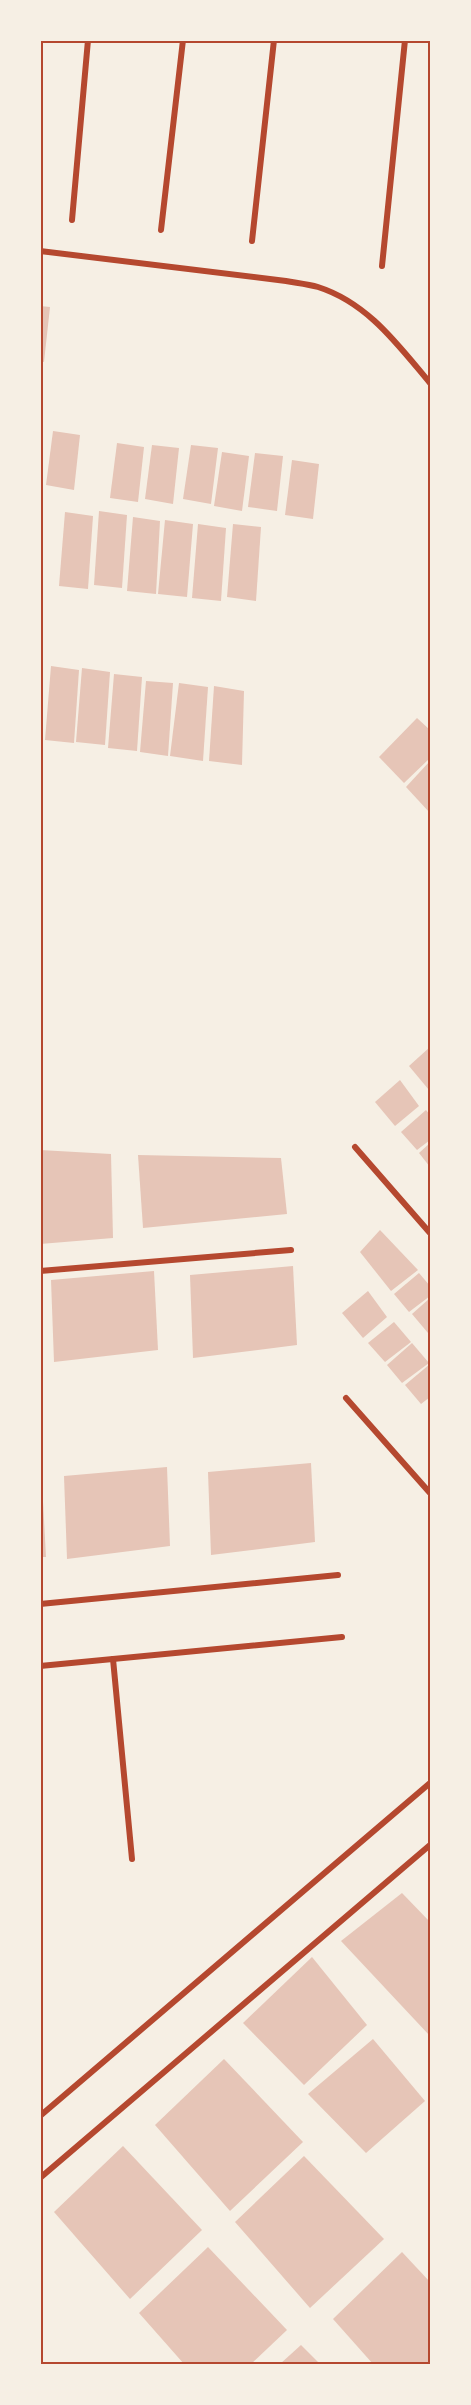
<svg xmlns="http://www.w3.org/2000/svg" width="471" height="2405" font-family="'DejaVu Sans',sans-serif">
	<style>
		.building { fill: #e6c5b7 }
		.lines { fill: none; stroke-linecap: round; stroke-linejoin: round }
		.minor { stroke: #b5482f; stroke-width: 6 }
		.neatline { fill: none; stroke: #b5482f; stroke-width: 2 }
	</style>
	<rect width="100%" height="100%" fill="#f6efe4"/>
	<g class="building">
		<path d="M40,306L50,307L44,362L40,361Z"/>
		<path d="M53,431L80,435L74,490L46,485Z"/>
		<path d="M117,443L144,447L138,502L110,498Z"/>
		<path d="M152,445L179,448L173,504L145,499Z"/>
		<path d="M191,445L218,448L211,504L183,499Z"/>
		<path d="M222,452L249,456L242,511L214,506Z"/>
		<path d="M255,453L283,456L277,511L248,507Z"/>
		<path d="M292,460L319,464L313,519L285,515Z"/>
		<path d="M99,511L127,515L122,588L94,585Z"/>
		<path d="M65,512L93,516L88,589L59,586Z"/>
		<path d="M133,517L160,521L156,594L127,591Z"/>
		<path d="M165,520L193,524L187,597L158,594Z"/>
		<path d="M198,524L226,528L221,601L192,598Z"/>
		<path d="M233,524L261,527L256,601L227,597Z"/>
		<path d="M51,666L79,670L74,743L45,740Z"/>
		<path d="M82,668L110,672L105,745L76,742Z"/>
		<path d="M114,674L142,677L137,751L108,748Z"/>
		<path d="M146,681L173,683L168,756L140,752Z"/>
		<path d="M179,683L208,687L203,761L170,756Z"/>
		<path d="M214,686L244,691L242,765L209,761Z"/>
		<path d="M417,718L430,730V758L404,783L379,757Z"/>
		<path d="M430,761V813L406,787Z"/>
		<path d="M430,1047V1089L429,1090L409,1066Z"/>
		<path d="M400,1080L419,1106L395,1126L375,1102Z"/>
		<path d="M426,1110L430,1115V1140L417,1150L401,1132Z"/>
		<path d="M430,1143V1167L419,1153Z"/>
		<path d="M40,1150L111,1154L113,1238L40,1244Z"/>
		<path d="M138,1155L281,1158L287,1214L143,1228Z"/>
		<path d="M380,1230L418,1270L391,1291L360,1252Z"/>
		<path d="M293,1266L297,1345L193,1358L190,1275Z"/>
		<path d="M154,1271L158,1350L54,1362L51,1280Z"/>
		<path d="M419,1273L430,1286V1296L409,1312L394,1294Z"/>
		<path d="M368,1291L387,1317L363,1338L342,1313Z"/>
		<path d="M430,1298V1331L428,1333L412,1314Z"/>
		<path d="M394,1322L411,1342L385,1362L368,1343Z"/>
		<path d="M412,1343L429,1363L402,1383L387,1365Z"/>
		<path d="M430,1364V1397L421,1404L405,1385Z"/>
		<path d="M311,1463L315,1542L211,1555L208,1472Z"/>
		<path d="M167,1467L170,1546L67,1559L64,1476Z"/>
		<path d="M40,1483H42L46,1557H40Z"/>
		<path d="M402,1893L430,1922V2036L341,1941Z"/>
		<path d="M312,1957L367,2025L304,2085L243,2023Z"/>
		<path d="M373,2039L425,2101L366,2153L308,2094Z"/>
		<path d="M224,2059L303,2142L230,2211L155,2125Z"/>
		<path d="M123,2146L202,2230L130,2299L54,2212Z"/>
		<path d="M304,2156L384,2239L310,2308L235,2222Z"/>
		<path d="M208,2247L287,2330L251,2364H184L139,2313Z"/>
		<path d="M402,2252L430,2282V2364H373L333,2319Z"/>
		<path d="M301,2345L320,2364H280Z"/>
	</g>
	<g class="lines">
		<g class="minor">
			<path d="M72,220L88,40"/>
			<path d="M161,230L183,40"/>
			<path d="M252,241L274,40"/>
			<path d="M40,251L286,281C297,283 308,284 318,287C368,303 398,345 430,383"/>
			<path d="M382,266L405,40"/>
			<path d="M355,1147L430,1233"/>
			<path d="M40,1271L291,1250"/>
			<path d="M346,1398L430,1493"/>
			<path d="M40,1604L338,1575"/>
			<path d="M113,1659L132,1859"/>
			<path d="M40,1666L342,1637"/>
			<path d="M40,2116L430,1783"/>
			<path d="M40,2178L430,1845"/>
		</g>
	</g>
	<rect width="471" height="2405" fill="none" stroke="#f6efe4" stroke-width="84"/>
	<rect x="42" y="42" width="387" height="2321" class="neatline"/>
</svg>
